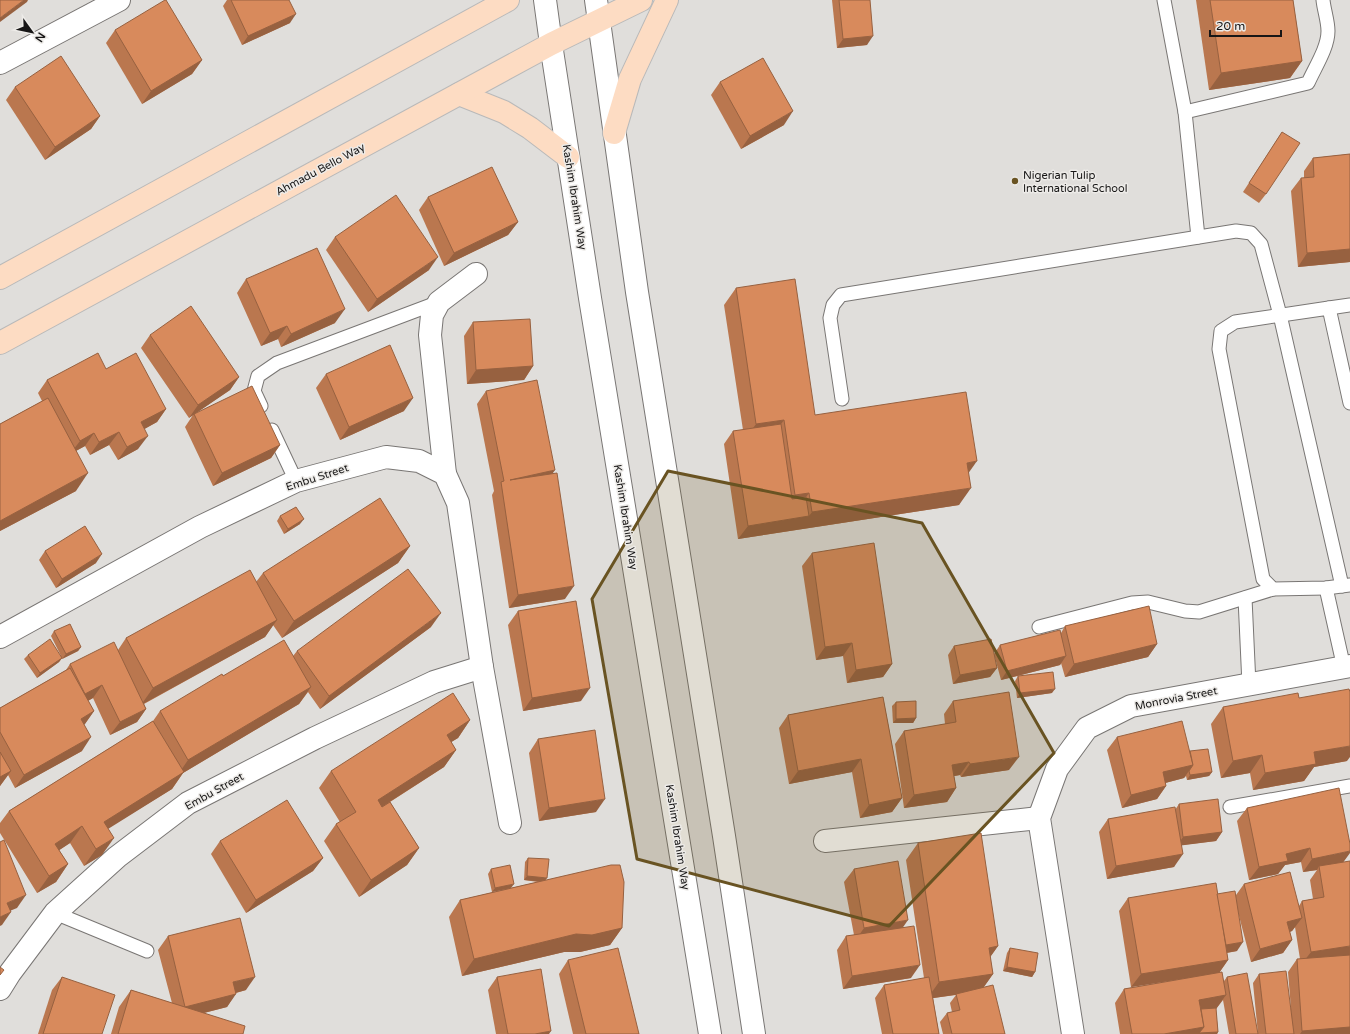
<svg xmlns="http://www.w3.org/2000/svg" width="1350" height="1034" font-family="'Varela Round',sans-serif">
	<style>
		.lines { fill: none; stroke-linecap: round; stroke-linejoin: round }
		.lane-casing { stroke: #797674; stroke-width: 15 }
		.street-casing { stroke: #797674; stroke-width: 24 }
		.secondary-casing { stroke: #797674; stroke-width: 24 }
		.primary-casing { stroke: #b9b9b9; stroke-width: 24 }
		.lane { stroke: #fff; stroke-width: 13 }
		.street { stroke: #fff; stroke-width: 22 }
		.secondary { stroke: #fff; stroke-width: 22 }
		.primary { stroke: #fddcc3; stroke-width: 22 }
		.wall { fill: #ba774f }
		.shaded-wall { fill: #976140 }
		.building { fill: #d88a5c; stroke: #976140 }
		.marked { fill: #695322; fill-opacity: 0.2; stroke: #695322; stroke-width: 3; stroke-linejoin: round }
		.poi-dot { fill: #695322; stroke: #edebe8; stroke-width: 1.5 }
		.labels { text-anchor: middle; stroke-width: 3; stroke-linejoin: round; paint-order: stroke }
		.street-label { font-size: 11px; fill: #171616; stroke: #edebe8 }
		.poi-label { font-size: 11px; fill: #171616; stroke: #edebe8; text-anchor: start }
	</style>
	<rect width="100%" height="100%" fill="#e0dedb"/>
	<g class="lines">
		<g class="lane-casing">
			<g id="lane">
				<path d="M1164,0L1185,112L1198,237"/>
				<path d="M1185,112L1308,83C1315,67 1328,48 1328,31C1328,21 1324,10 1323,0"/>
				<path d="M1329,308L1350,305"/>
				<path d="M842,399L830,318L833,305L841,295L1236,231L1251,233L1261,244L1280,315L1342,586"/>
				<path d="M1350,403L1329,308L1235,322L1221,331L1219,349L1263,579L1273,589L1326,588L1350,585"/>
				<path d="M261,406L254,391L258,376L277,363L439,302"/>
				<path d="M272,430L296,481"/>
				<path d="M1326,588L1344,668"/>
				<path d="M1245,598L1249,685"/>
				<path d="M1039,627L1132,603L1148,602L1185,611L1199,612L1273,589"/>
				<path d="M1230,807L1350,786"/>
				<path d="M55,913L147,951"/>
			</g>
		</g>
		<g class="street-casing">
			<g id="street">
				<path d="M0,63L119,0"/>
				<path d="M445,474L430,335L432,315L439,302L476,274"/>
				<path d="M0,637L200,527L296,481L386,457L419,461L445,474L458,503L482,667L510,823"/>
				<path d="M825,841L1039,818"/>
				<path d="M0,989L10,973L55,913L117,857L188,803L315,738L434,682L482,667"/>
				<path d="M1073,1034L1039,818L1057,769L1087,728L1131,706L1350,666"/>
			</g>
		</g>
		<g class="secondary-casing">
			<g id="secondary">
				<path d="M545,0L551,44L590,298L710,1034"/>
				<path d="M596,0L637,292L724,836L754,1034"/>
			</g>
		</g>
		<g class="primary-casing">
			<g id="primary">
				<path d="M459,94L504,112L530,128L568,157"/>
				<path d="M614,133L630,79L667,0"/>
				<path d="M0,278L508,0"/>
				<path d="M0,343L551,44L641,0"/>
			</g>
		</g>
		<use href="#lane" class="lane"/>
		<use href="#street" class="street"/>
		<use href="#secondary" class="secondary"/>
		<use href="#primary" class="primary"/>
	</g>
	<g class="wall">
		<path d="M227,0H289L290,23L242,45L223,6Z"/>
		<path d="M832,0H870L867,45L837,48Z"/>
		<path d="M1196,0H1293L1302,61L1290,78L1209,90Z"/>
		<path d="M115,30L202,60L192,74L142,104L106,43Z"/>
		<path d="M720,82L784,125L741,149L711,95Z"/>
		<path d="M15,87L100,116L91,129L45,160L6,100Z"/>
		<path d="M1282,132L1266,194L1259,203L1243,192Z"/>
		<path d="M1350,154V262L1298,267L1291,191L1301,178H1304V171L1313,158Z"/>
		<path d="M428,197L518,222L508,235L444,266L419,210Z"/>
		<path d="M335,237L429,270L368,312L326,250Z"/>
		<path d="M246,279L335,323L281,347L278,339L261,346L237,293Z"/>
		<path d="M736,288L815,415L968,473L959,505L738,539L724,444L733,431L743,430L724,305Z"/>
		<path d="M473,322L533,366L524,380L467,384L464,336Z"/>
		<path d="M150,335L239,377L230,390L196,413L280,445L271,458L213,486L185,427L193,415L189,418L141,348Z"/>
		<path d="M106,369L166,409L157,422L144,429L138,449L118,460L109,445L90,455L85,446L76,451V491L0,531V424L42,401L38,393L47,380Z"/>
		<path d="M326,374L404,411L340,440L316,388Z"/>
		<path d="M486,391L553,473L565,599L509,608L492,495L494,491L477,404Z"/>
		<path d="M280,516L300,524L284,534L277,521Z"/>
		<path d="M410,546L398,563L282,638L273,625L265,637L144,704L146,709L137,722L110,735L93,698L88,701L94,711L84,725L82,751L15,788L8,775L0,786V708L66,670L70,664L118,650L126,638L256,582L263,573Z"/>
		<path d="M45,551L96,563L56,588L39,560Z"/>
		<path d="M812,553L892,664L883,677L847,683L843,656L816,660L802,566Z"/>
		<path d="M518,611L581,701L523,711L508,625Z"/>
		<path d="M1065,626L1157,644L1148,657L1065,677L1061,663L1060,665L1001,680L994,654L1000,645L1061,633Z"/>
		<path d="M431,627L320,709L308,692L299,704L183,773L172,789L108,828L102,855L84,866L70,843L59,850L68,864L56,882L37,893L0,833V823L9,811L153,721L160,711L223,676L293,656L297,651Z"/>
		<path d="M54,631L81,647L78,651L62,659V658L59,662L37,678L24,659L28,655L61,656L51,636Z"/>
		<path d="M954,646L997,668L990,677L953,684L948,655Z"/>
		<path d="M1018,676L1052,693L1017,698L1015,681Z"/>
		<path d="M883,697L902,798L892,812L860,818L852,772L789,784L779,728L788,715Z"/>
		<path d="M1299,698L1347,761L1314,767L1304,781L1253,790L1250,773L1221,778L1211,724L1223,707Z"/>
		<path d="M953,701L1009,770L961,777L960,775L954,776L956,788L947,802L904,808L895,744L904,731L945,724L944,714Z"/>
		<path d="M896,702L916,718L913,723H893L892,706Z"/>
		<path d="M470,720L458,738L451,742L456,750L444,767L390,802L419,848L407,865L359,897L324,841L336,824L340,822L319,788L331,771Z"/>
		<path d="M1117,737L1190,751L1212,772L1209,776L1187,780L1186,776L1184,778L1165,783L1166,786L1157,799L1122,808L1107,750Z"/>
		<path d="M538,739L596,812L539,821L529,753Z"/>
		<path d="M1179,804L1222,832L1216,841L1182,845L1174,867L1107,879L1099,832L1108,819L1175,810Z"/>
		<path d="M1247,808L1344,862L1350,1034H1258L1253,983L1259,974L1291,1009L1288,972L1297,959H1300L1295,927L1292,931L1290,932L1292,940L1283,953L1251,962L1238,912L1237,951L1227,953L1228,960L1219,973L1224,981L1227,977L1258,1034H1229L1223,1000L1216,1009L1218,1032L1217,1034H1120L1115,1003L1124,989L1195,977L1131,987L1119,911L1128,898L1217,894L1236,895L1244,884L1299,906L1302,901L1313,899L1310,880L1317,870L1303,872L1301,862L1285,865L1278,874L1249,880L1237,821Z"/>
		<path d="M220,841L323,858L313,871L246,913L211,854Z"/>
		<path d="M918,843L998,946L990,957L993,974L983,988L1005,1034H943L940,1022L947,1013L952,1012L950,1003L956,995L933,998L939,1034H882L875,998L884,985L924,978L906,860Z"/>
		<path d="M528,858L546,880L622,928L610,945L580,952H564L462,976L449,917L460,900L511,888L492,892L488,874L491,869L511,888L538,882L524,880L525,862Z"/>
		<path d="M854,869L903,928L911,978L843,989L837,950L846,936L854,935L844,882Z"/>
		<path d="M168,936L246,990L236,993L227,1007L204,1013L243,1034H111L119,1007L131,990L172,1003L158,950Z"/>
		<path d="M1010,948L1035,972L1032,977L1003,971L1007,953Z"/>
		<path d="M568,960L639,1034H573L559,974Z"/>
		<path d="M62,977L102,1034H38L52,990Z"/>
		<path d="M497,977L549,1034H496L488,990Z"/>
	</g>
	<g class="shaded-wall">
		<path d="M24,0H28L27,2L0,22V18Z"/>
		<path d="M296,14L290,23L242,45L248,36Z"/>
		<path d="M873,36L867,45L837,48L843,39Z"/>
		<path d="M202,60L192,74L142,104L151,91Z"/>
		<path d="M1302,61L1290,78L1209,90L1221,73Z"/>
		<path d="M793,111L784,125L741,149L750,136Z"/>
		<path d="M100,116L91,129L45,160L55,147Z"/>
		<path d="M518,222L508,235L444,266L454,253Z"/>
		<path d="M1350,249V262L1298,267L1307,253Z"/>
		<path d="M438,257L429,270L368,312L377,299Z"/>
		<path d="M345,309L335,323L281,347L291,334Z"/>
		<path d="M287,326L278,339L261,346L270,333Z"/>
		<path d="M533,366L524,380L467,384L476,370Z"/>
		<path d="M239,377L230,390L189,418L198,405Z"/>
		<path d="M413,398L404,411L340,440L349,427Z"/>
		<path d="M166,409L157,422L132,436L141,422Z"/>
		<path d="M784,420L772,437L744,441L756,424Z"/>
		<path d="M119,432L109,445L90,455L99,442Z"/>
		<path d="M94,433L85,446L70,454L80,441Z"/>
		<path d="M148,436L138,449L118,460L127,447Z"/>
		<path d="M280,445L271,458L213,486L222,473Z"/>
		<path d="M977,461L965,478L967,463Z"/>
		<path d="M555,470L546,483L510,480Z"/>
		<path d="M88,473L76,491L0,531V521Z"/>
		<path d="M971,488L959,505L738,539L748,526L809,516L812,512Z"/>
		<path d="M809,493L797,510L783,512L795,495Z"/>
		<path d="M304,519L300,524L284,534L288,529Z"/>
		<path d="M410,546L398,563L282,638L294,621Z"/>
		<path d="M102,554L96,563L56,588L62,579Z"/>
		<path d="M574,586L565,599L509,608L518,595Z"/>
		<path d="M441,613L431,627L320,709L329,696Z"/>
		<path d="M277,620L265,637L141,705L153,688Z"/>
		<path d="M852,643L843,656L816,660L825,647Z"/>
		<path d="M1157,644L1148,657L1065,677L1074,664Z"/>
		<path d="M81,647L78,651L62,659L66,654Z"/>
		<path d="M1066,656L1060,665L1001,680L1007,671Z"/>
		<path d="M62,658L59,662L37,678L40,673Z"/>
		<path d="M892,664L883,677L847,683L856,670Z"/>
		<path d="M997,668L990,677L953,684L960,675Z"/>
		<path d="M102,685L93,698L76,707L85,694Z"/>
		<path d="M311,687L299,704L183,773L172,789L92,839L104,822L177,776L188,760Z"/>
		<path d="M590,688L581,701L523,711L532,698Z"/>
		<path d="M1055,689L1052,693L1017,698L1020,693Z"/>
		<path d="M146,709L137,722L110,735L120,722Z"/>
		<path d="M94,711L85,724L71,732L81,719Z"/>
		<path d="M916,718L913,723H893L896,719Z"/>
		<path d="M470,720L458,738L435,752L447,735Z"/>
		<path d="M91,737L82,751L15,788L24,775Z"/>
		<path d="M1350,746V757L1347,761L1314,767L1304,781L1253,790L1265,773L1314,752Z"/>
		<path d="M456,750L444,767L366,817L378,800Z"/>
		<path d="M1262,755L1250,773L1221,778L1233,761Z"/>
		<path d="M1019,757L1009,770L961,777L970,764Z"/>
		<path d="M861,759L852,772L789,784L798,771Z"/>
		<path d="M969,762L960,775L943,778L952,765Z"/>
		<path d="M1193,765L1184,778L1154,786L1163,772Z"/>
		<path d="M11,771L0,786V777Z"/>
		<path d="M1212,772L1209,776L1187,780L1190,775Z"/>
		<path d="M1166,786L1157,799L1122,808L1131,795Z"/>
		<path d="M956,788L947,802L904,808L914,795Z"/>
		<path d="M902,798L892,812L860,818L869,805Z"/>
		<path d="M605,799L596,812L539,821L549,808Z"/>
		<path d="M82,826L70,843L43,861L55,844Z"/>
		<path d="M1222,832L1216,841L1177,846L1183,837Z"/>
		<path d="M114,838L102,855L84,866L96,849Z"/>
		<path d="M419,848L407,865L359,897L371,880Z"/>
		<path d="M1310,848L1301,862L1285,865L1278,874L1249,880L1259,867L1286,854Z"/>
		<path d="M1350,851V853L1342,864L1319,866L1317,870L1303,872L1312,859Z"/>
		<path d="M1183,854L1174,867L1107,879L1116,866Z"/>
		<path d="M323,858L313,871L246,913L256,900Z"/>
		<path d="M68,864L56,882L37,893L49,876Z"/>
		<path d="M527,876L547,878L544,882L524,880Z"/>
		<path d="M514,884L511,888L492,892L495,888Z"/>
		<path d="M26,895L17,908L0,915L7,903Z"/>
		<path d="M11,912L2,925L0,926V917Z"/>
		<path d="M1302,918L1292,931L1278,935L1287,922Z"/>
		<path d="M908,920L899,933L855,941L864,928Z"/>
		<path d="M622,928L610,945L580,952H564L462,976L474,959L576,934Z"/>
		<path d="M1292,940L1283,953L1251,962L1260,949Z"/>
		<path d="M1243,942L1237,951L1219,954L1226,945Z"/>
		<path d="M998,946L986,963L989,948Z"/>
		<path d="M1350,946V957L1301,965L1311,952Z"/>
		<path d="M1228,960L1219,973L1131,987L1141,974Z"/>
		<path d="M920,965L911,978L843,989L852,976Z"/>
		<path d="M1007,967L1035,972L1032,977L1003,971Z"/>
		<path d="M993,974L981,991L927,999L939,982Z"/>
		<path d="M255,977L246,990L224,996L233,982Z"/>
		<path d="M236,994L227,1007L176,1020L185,1007Z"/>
		<path d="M1226,995L1216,1009L1197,1012L1199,1000Z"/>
		<path d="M1204,1027L1218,1032L1217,1034H1164Z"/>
		<path d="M1350,1027V1034H1300L1302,1031Z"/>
		<path d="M551,1031L549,1034H535Z"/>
	</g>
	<g class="building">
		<path d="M0,0H24L0,18Z"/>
		<path d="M165,0H166L202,60L151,91L115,30Z"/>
		<path d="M231,0H289L296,14L248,36Z"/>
		<path d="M839,0H870L873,36L843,39Z"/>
		<path d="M1210,0H1293L1302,61L1221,73Z"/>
		<path d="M61,56L100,116L55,147L15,87Z"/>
		<path d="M763,58L793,111L750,136L720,82Z"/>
		<path d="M1282,132L1300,143L1266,194L1249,183Z"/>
		<path d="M1350,154V249L1307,253L1301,178L1314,177L1313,158Z"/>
		<path d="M492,167L518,222L454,253L428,197Z"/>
		<path d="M396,195L438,257L377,299L335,237Z"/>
		<path d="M317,248L345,309L291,334L287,326L270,333L246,279Z"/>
		<path d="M795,279L815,415L966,392L977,461L967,463L971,488L812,512L809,493L795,495L784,420L756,424L736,288Z"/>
		<path d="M191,306L239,377L198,405L150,335Z"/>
		<path d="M530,319L533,366L476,370L473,322Z"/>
		<path d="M390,345L413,398L349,427L326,374Z"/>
		<path d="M98,353L106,369L136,353L166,409L141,422L148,436L127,447L119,432L99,442L94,433L80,441L47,380Z"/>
		<path d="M537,380L555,470L510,480L557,473L574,586L518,595L501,482L504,481L486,391Z"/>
		<path d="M252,386L280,445L222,473L194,414Z"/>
		<path d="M48,398L88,473L0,521V424Z"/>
		<path d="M781,424L792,499L806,497L809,516L748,526L733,431Z"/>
		<path d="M380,498L410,546L294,621L263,573Z"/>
		<path d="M296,507L304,519L288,529L280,516Z"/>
		<path d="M85,526L102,554L62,579L45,551Z"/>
		<path d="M874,543L892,664L856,670L852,643L825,647L812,553Z"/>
		<path d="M408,569L441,613L329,696L297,651Z"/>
		<path d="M250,570L277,620L153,688L126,638Z"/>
		<path d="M576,601L590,688L532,698L518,611Z"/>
		<path d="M1149,606L1157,644L1074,664L1065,626Z"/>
		<path d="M70,624L81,647L66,654L54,631Z"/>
		<path d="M1060,630L1066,656L1007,671L1000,645Z"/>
		<path d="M50,639L62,658L40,673L28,655Z"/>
		<path d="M991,639L997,668L960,675L954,646Z"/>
		<path d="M284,640L311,687L188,760L160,711L222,674L223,676Z"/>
		<path d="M114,642L146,709L120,722L102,685L85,694L70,664Z"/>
		<path d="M70,668L94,711L81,719L91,737L24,775L0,732V708Z"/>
		<path d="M1053,672L1055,689L1020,693L1018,676Z"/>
		<path d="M1349,689L1350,692V746L1314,752L1316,764L1265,773L1262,755L1233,761L1223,707L1298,693L1299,698Z"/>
		<path d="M1009,692L1019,757L970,764L969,762L952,765L956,788L914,795L904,731L956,722L953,701Z"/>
		<path d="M453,693L470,720L447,735L456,750L378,800L382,807L390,802L419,848L371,880L336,824L356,812L331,771Z"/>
		<path d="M883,697L902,798L869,805L861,759L798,771L788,715Z"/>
		<path d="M916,701V718L896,719V702Z"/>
		<path d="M153,721L184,772L104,822L114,838L96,849L82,826L55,844L68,864L49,876L9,811Z"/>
		<path d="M1182,721L1193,765L1163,772L1166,786L1131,795L1117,737Z"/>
		<path d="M595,730L605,799L549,808L538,739Z"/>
		<path d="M1208,749L1212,772L1190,775L1189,771L1193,765L1190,751Z"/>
		<path d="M0,752L11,771L0,777Z"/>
		<path d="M1339,788L1350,844V851L1312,859L1310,848L1286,854L1288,861L1259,867L1247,808Z"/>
		<path d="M1218,799L1222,832L1183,837L1179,804Z"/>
		<path d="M287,800L323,858L256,900L220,841Z"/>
		<path d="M1175,807L1183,854L1116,866L1108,819Z"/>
		<path d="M981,833L998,946L989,948L993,974L939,982L918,843Z"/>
		<path d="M4,840L26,895L7,903L11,912L0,917V842Z"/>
		<path d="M528,858L549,859L547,878L527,876Z"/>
		<path d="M898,861L908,920L864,928L854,869Z"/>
		<path d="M1350,861V946L1311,952L1302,901L1324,897L1319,866Z"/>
		<path d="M510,865L514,884L495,888L491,869Z"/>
		<path d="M611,865H620L624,882L622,928L592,935L576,934L474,959L460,900Z"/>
		<path d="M1290,872L1302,918L1287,922L1292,940L1260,949L1244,884Z"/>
		<path d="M1216,883L1228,960L1141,974L1128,898Z"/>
		<path d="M1235,891L1243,942L1226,945L1217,894Z"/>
		<path d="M240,918L255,977L233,982L236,994L185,1007L168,936Z"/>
		<path d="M914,926L920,965L852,976L846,936Z"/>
		<path d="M618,948L639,1034H586L568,960Z"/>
		<path d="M1010,948L1038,953L1035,972L1007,967Z"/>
		<path d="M1350,955V1027L1302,1031L1297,959Z"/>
		<path d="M0,967L4,970L0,975Z"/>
		<path d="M541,969L551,1031L535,1034H508L497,977Z"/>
		<path d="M1286,971L1294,1034H1266L1259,974Z"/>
		<path d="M1222,972L1226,995L1199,1000L1204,1027L1164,1034H1132L1124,989Z"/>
		<path d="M1247,973L1258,1034H1236L1227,977Z"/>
		<path d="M62,977L115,995L102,1034H43Z"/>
		<path d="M929,977L939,1034H893L884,985Z"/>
		<path d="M993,985L1005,1034H952L947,1013L960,1010L956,994Z"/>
		<path d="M131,990L245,1026L243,1034H118Z"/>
		<path d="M1216,1008L1218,1032L1199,1033L1204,1027L1201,1009Z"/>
	</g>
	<path class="marked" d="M668,471L922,523L1054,753L889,926L637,859L592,599Z"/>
	<circle class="poi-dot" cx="1015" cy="181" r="4"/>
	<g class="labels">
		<g class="street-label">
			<text transform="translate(320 169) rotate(-28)" y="4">Ahmadu Bello Way</text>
			<text transform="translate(575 197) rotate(81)" y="4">Kashim Ibrahim Way</text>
			<text transform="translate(317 477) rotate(-18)" y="4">Embu Street</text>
			<text transform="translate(626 517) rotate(81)" y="4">Kashim Ibrahim Way</text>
			<text transform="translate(1176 698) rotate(-11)" y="4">Monrovia Street</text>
			<text transform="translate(214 791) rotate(-29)" y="4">Embu Street</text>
			<text transform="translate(678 837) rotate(81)" y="4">Kashim Ibrahim Way</text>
		</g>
		<g class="poi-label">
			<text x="1023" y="179">Nigerian Tulip<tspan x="1023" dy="13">International School</tspan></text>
		</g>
	</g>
	<g transform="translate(32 32) rotate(123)" stroke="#edebe8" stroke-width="3" paint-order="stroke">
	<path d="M0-3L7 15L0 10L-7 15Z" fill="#171616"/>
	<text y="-6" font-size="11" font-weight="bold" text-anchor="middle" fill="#171616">N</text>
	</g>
	<path d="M1210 30v6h71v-6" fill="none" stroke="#171616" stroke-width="2"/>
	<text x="1216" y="30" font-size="12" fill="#171616" stroke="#edebe8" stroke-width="3" paint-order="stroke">20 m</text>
</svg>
